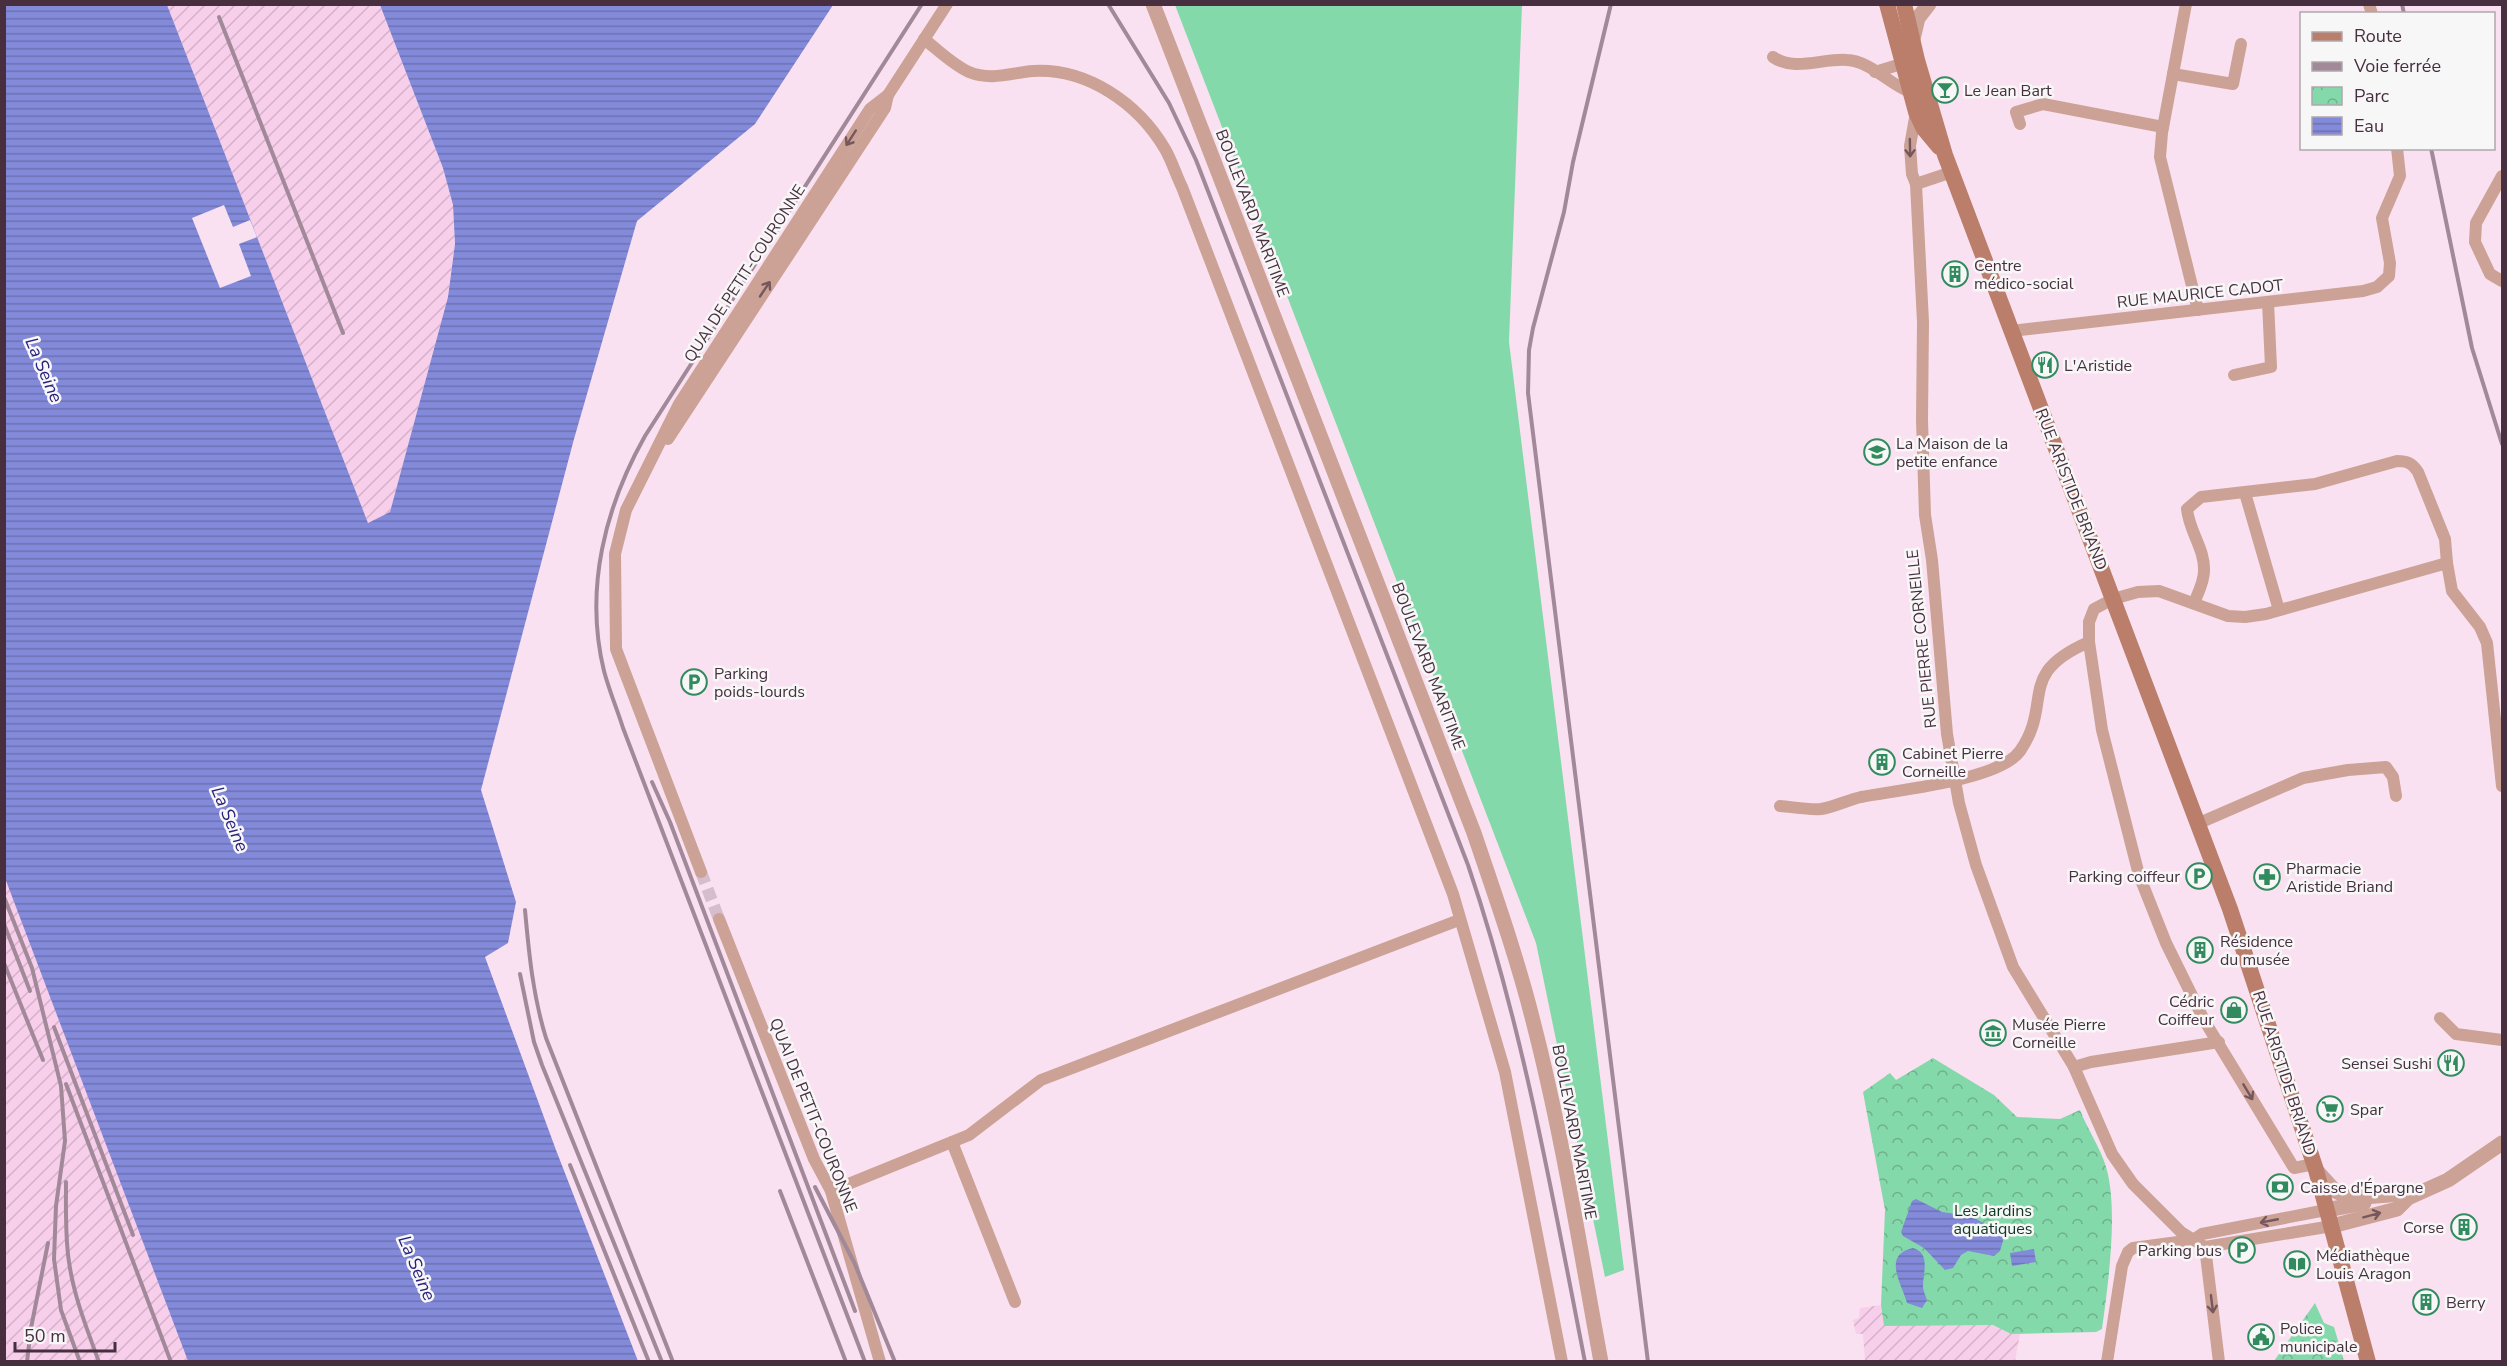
<svg xmlns="http://www.w3.org/2000/svg" width="2507" height="1366" font-family="'Nunito Sans',sans-serif">
	<style>
		.industrial { fill: url(#industrial-furrows) }
		.park { fill: url(#park-crowns) }
		.garden { fill: #84d9aa }
		.water { fill: url(#water-rules) }
		.pier { fill: #fae1f1 }
		.lines { fill: none; stroke-linecap: round; stroke-linejoin: round }
		.minor-tunnel { stroke: #d6bdcd; stroke-width: 12; stroke-dasharray: 12 6; stroke-linecap: butt }
		.minor { stroke: #cba295; stroke-width: 12 }
		.tertiary { stroke: #cba295; stroke-width: 15 }
		.secondary { stroke: #ba7e6b; stroke-width: 16 }
		.rail { stroke: #a28999; stroke-width: 4 }
		.oneway { stroke: #75575d }
		.labels { text-anchor: middle; stroke-width: 5; stroke-linejoin: round; paint-order: stroke }
		.poi-label { font-size: 16px; fill: #472f3f; stroke: #f7f7f7; text-anchor: start }
		.street-label { font-size: 16px; fill: #472f3f; stroke: #f7f7f7 }
		.park-label { font-size: 16px; fill: #0e3824; stroke: #f7f7f7 }
		.water-label { font-size: 18px; font-style: italic; fill: #29207c; stroke: #f7f7f7 }
	</style>
	<defs>
		<pattern id="industrial-furrows" width="10" height="10" patternUnits="userSpaceOnUse" patternTransform="scale(1.5)"><rect width="10" height="10" fill="#f7cfea"/><path d="M-1 1l2-2M0 10L10 0M9 11l2-2" fill="none" stroke="#d5b2ca"/></pattern>
		<pattern id="park-crowns" width="20" height="18" patternUnits="userSpaceOnUse" patternTransform="scale(1.5)"><rect width="20" height="18" fill="#84d9aa"/><path d="M2 6a3 3 0 1 1 6 0M12 15a3 3 0 1 1 6 0" fill="none" stroke="#6eb08c"/></pattern>
		<pattern id="water-rules" width="6" height="5" patternUnits="userSpaceOnUse" patternTransform="scale(1.5)"><rect width="6" height="5" fill="#838ada"/><path d="M0 2.5h6" fill="none" stroke="#6d71b2"/></pattern>
	</defs>
	<rect width="100%" height="100%" fill="#fae1f1"/>
	<g class="industrial">
		<path d="M167,5H380L443,168L453,205L455,244L448,297L390,512L368,523Z"/>
		<path d="M4,625L244,1361H5Z"/>
		<path d="M1881,1305L1884,1325H1993L2011,1334H2020L2015,1361H1865L1863,1334H1856L1853,1320L1859,1318L1860,1308Z"/>
	</g>
	<g class="park">
		<path d="M1933,1058L1994,1095L2017,1117L2060,1119L2080,1110C2087,1128 2098,1144 2104,1161C2120,1202 2108,1285 2102,1329L2096,1332L2011,1334L1993,1325L1884,1326L1881,1305L1885,1210L1863,1092L1890,1073L1896,1080Z"/>
		<path d="M2315,1303L2324,1323L2334,1327L2344,1361H2274Z"/>
	</g>
	<path class="garden" d="M1175,5H1522L1509,342L1624,1270L1605,1277L1536,943Z"/>
	<g class="water">
		<path d="M5,5H167L368,523L390,512L448,297L455,244L453,205L443,168L380,5H833L755,124L637,221L574,439L481,790L516,902L508,943L485,957L556,1150L638,1361H188L5,878Z"/>
		<path d="M1916,1199L1942,1212L1971,1216L1994,1229L2003,1231L2005,1234L2000,1251L1994,1256L1968,1251L1961,1255L1953,1268L1945,1270L1924,1248L1903,1236L1901,1232L1912,1201Z"/>
		<path d="M1913,1248C1931,1253 1923,1273 1923,1286C1923,1291 1926,1296 1927,1300L1922,1308L1907,1303C1901,1282 1882,1255 1913,1248Z"/>
		<path d="M2034,1249L2036,1262L2012,1266L2010,1253Z"/>
	</g>
	<path class="pier" d="M224,205L233,227L250,220L257,237L239,244L251,276L220,288L192,218Z"/>
	<g class="lines">
		<path class="minor-tunnel" d="M701,872L719,919"/>
		<g class="minor">
			<path d="M2186,4L2162,133L2160,157L2198,310"/>
			<path d="M2369,4L2372,14"/>
			<path d="M924,39C938,50 953,65 969,72C991,81 1011,73 1033,71C1087,68 1138,103 1165,149C1172,161 1176,175 1182,187L1453,894L1505,1072L1562,1362"/>
			<path d="M1773,57C1794,72 1823,58 1847,60C1870,61 1889,84 1910,92"/>
			<path d="M1875,72L1911,61"/>
			<path d="M2173,74L2233,84L2241,44"/>
			<path d="M1916,112L1910,146L1912,174L1916,184L1923,322L1922,420L1925,515L1932,560L1947,734L1959,803L1976,865L2013,967L2074,1067L2112,1154L2133,1184L2181,1232L2205,1247L2332,1226"/>
			<path d="M2020,124L2016,112L2043,104L2163,127"/>
			<path d="M2502,176L2476,223L2475,242L2490,274L2502,281"/>
			<path d="M1916,184L1952,172"/>
			<path d="M2011,331L2363,291L2377,287L2389,276L2390,263L2382,218L2400,176L2397,148"/>
			<path d="M2234,375L2271,367L2268,302"/>
			<path d="M668,439L885,108L888,95"/>
			<path d="M2245,493L2279,610"/>
			<path d="M2194,603C2198,593 2204,582 2204,571C2205,549 2189,531 2187,509L2201,497L2315,484L2397,461C2407,461 2412,463 2418,472L2445,539L2447,563"/>
			<path d="M1780,806C1793,807 1808,810 1821,809C1834,807 1848,800 1861,797C1897,790 2000,780 2020,751C2054,702 2015,674 2089,642"/>
			<path d="M2197,824L2303,778L2348,770L2386,767L2393,777L2396,796"/>
			<path d="M701,872L616,649L615,554L626,510L679,404L870,109L888,95L947,4"/>
			<path d="M719,919L814,1159L831,1191L880,1362"/>
			<path d="M2440,1018L2456,1034L2502,1040"/>
			<path d="M2074,1067L2091,1062L2219,1042"/>
			<path d="M952,1142L1015,1302"/>
			<path d="M2314,1164L2294,1168L2204,1020L2166,943L2139,875L2102,730L2089,642V622L2094,609L2113,599L2138,592L2159,591L2228,616L2245,617L2266,614L2447,563L2452,591L2480,627L2487,643L2502,786"/>
			<path d="M831,1191L969,1135L1041,1080L1459,920"/>
			<path d="M2205,1247L2219,1362"/>
			<path d="M2107,1362L2122,1266L2128,1252L2133,1248L2193,1240L2202,1234L2326,1210"/>
		</g>
		<g class="tertiary">
			<path d="M1153,4L1474,833C1495,895 1517,957 1533,1021C1562,1133 1580,1248 1601,1362"/>
			<path d="M1913,39L1918,18L1929,4"/>
			<path d="M2316,1170L2335,1191L2350,1198L2402,1194L2408,1198"/>
			<path d="M2326,1210L2364,1203"/>
			<path d="M2332,1226L2397,1209L2408,1198L2448,1180L2502,1143"/>
		</g>
		<g class="secondary">
			<path d="M1887,4L1916,112L1924,129L1939,147"/>
			<path d="M1904,4L1917,60L1945,155L2230,909L2316,1170L2368,1362"/>
		</g>
		<g class="rail">
			<path d="M1108,4L1169,103L1196,160L1468,865C1523,1027 1552,1194 1585,1362"/>
			<path d="M1611,4L1573,162L1564,212L1533,328L1529,350L1528,393L1648,1362"/>
			<path d="M2402,4L2404,14"/>
			<path d="M219,17L343,333"/>
			<path d="M2431,148L2472,348L2502,444"/>
			<path d="M652,782L670,822L855,1311"/>
			<path d="M4,897L32,968L61,1086L65,1141L56,1206L54,1259L61,1310L80,1362"/>
			<path d="M525,910C529,954 533,996 546,1038L673,1362"/>
			<path d="M4,924L30,991"/>
			<path d="M4,963L43,1060"/>
			<path d="M520,974L534,1042L542,1065L662,1362"/>
			<path d="M54,1027L133,1235"/>
			<path d="M66,1084L171,1362"/>
			<path d="M570,1165L649,1362"/>
			<path d="M66,1182C66,1209 65,1236 69,1262C74,1297 87,1329 99,1362"/>
			<path d="M815,1187L854,1262L895,1362"/>
			<path d="M780,1191L846,1362"/>
			<path d="M27,1362L31,1328L48,1243"/>
			<path d="M865,1362L623,728C617,709 609,690 604,671C584,589 605,507 645,436L922,4"/>
		</g>
	</g>
	<defs><path id="oneway-shaft" d="M-6 0H5M1.5-3L5.5 0L1.5 3" fill="none" stroke-width="1.6" stroke-linecap="round" stroke-linejoin="round" transform="scale(1.5)"/></defs>
	<g class="oneway">
		<use href="#oneway-shaft" transform="translate(851 138) rotate(123)"/>
		<use href="#oneway-shaft" transform="translate(1910 148) rotate(89)"/>
		<use href="#oneway-shaft" transform="translate(765 289) rotate(-56)"/>
		<use href="#oneway-shaft" transform="translate(2248 1092) rotate(59)"/>
		<use href="#oneway-shaft" transform="translate(2372 1215) rotate(-15)"/>
		<use href="#oneway-shaft" transform="translate(2269 1221) rotate(169)"/>
		<use href="#oneway-shaft" transform="translate(2212 1304) rotate(83)"/>
	</g>
	<defs>
		<g id="bar-ring" transform="scale(1.35)"><circle r="9.5" fill="#f7f7f7" stroke="#328a5f" stroke-width="1.5"/><path d="M-6-5H6L.8 .8V4.5H3.5V6h-7V4.5H-.8V.8Z" fill="#328a5f"/></g>
		<g id="building-ring" transform="scale(1.35)"><circle r="9.5" fill="#f7f7f7" stroke="#328a5f" stroke-width="1.5"/><path d="M-4-6H4V6H1V3H-1V6H-4ZM-2.5-4.3h1.7v1.8h-1.7ZM.8-4.3h1.7v1.8H.8ZM-2.5-1h1.7V.8h-1.7ZM.8-1h1.7V.8H.8Z" fill="#328a5f"/></g>
		<g id="restaurant-ring" transform="scale(1.35)"><circle r="9.5" fill="#f7f7f7" stroke="#328a5f" stroke-width="1.5"/><path d="M-5-6h1v4h1v-4h1v4h1v-4h1v5L-1.5 .5V6h-2V.5L-5-1ZM5-6V6H3V1.5H1.5Q1.5-4 5-6Z" fill="#328a5f"/></g>
		<g id="school-ring" transform="scale(1.35)"><circle r="9.5" fill="#f7f7f7" stroke="#328a5f" stroke-width="1.5"/><path d="M0-5L7-2L0 1L-7-2ZM-4 1L0 2.5L4 1V4Q0 6-4 4Z" fill="#328a5f"/></g>
		<g id="parking-ring" transform="scale(1.35)"><circle r="9.5" fill="#f7f7f7" stroke="#328a5f" stroke-width="1.5"/><path d="M-3.5-5.5H1a3.5 3.5 0 0 1 0 7H-1V5.5H-3.5ZM-1-3.4V-.6H.8a1.4 1.4 0 0 0 0-2.8Z" fill="#328a5f"/></g>
		<g id="pharmacy-ring" transform="scale(1.35)"><circle r="9.5" fill="#f7f7f7" stroke="#328a5f" stroke-width="1.5"/><path d="M-2-6h4v4h4v4h-4v4h-4v-4h-4v-4h4Z" fill="#328a5f"/></g>
		<g id="shop-ring" transform="scale(1.35)"><circle r="9.5" fill="#f7f7f7" stroke="#328a5f" stroke-width="1.5"/><path d="M-5-2.5h2.3a2.7 3.5 0 0 1 5.4 0H5L5.5 6h-11ZM-1.5-2.5h3a1.5 2.3 0 0 0-3 0Z" fill="#328a5f"/></g>
		<g id="museum-ring" transform="scale(1.35)"><circle r="9.5" fill="#f7f7f7" stroke="#328a5f" stroke-width="1.5"/><path d="M0-6L6-3V-2H-6V-3ZM-5-1h2V3h-2ZM-1-1h2V3h-2ZM3-1h2V3H3ZM-6 4H6V6H-6Z" fill="#328a5f"/></g>
		<g id="supermarket-ring" transform="scale(1.35)"><circle r="9.5" fill="#f7f7f7" stroke="#328a5f" stroke-width="1.5"/><path d="M-6-5.5h2.5l.6 2H6L4.5 2H-2.5L-4.4-4H-6ZM-1.5 3.2a1.3 1.3 0 1 0 .1 0ZM3 3.2a1.3 1.3 0 1 0 .1 0Z" fill="#328a5f"/></g>
		<g id="bank-ring" transform="scale(1.35)"><circle r="9.5" fill="#f7f7f7" stroke="#328a5f" stroke-width="1.5"/><path d="M-6-4H6V4H-6ZM0-2.3a2.3 2.3 0 1 0 0 4.6a2.3 2.3 0 1 0 0-4.6Z" fill="#328a5f"/></g>
		<g id="library-ring" transform="scale(1.35)"><circle r="9.5" fill="#f7f7f7" stroke="#328a5f" stroke-width="1.5"/><path d="M-6-4Q-3-5.5-.7-3.5V5Q-3 3-6 4ZM6-4Q3-5.5 .7-3.5V5Q3 3 6 4Z" fill="#328a5f"/></g>
		<g id="civic-ring" transform="scale(1.35)"><circle r="9.5" fill="#f7f7f7" stroke="#328a5f" stroke-width="1.5"/><path d="M-.6-6.5H3V-4.5H.6V-3L4-1V1h2V6H-6V1h2V-1L-.6-3ZM-1.2 2.5V6h2.4V2.5Z" fill="#328a5f"/></g>
	</defs>
	<g fill-rule="evenodd">
		<use href="#bar-ring" x="1945" y="90"/>
		<use href="#building-ring" x="1955" y="274"/>
		<use href="#restaurant-ring" x="2045" y="365"/>
		<use href="#school-ring" x="1877" y="452"/>
		<use href="#parking-ring" x="694" y="682"/>
		<use href="#building-ring" x="1882" y="762"/>
		<use href="#parking-ring" x="2199" y="876"/>
		<use href="#pharmacy-ring" x="2267" y="877"/>
		<use href="#building-ring" x="2200" y="950"/>
		<use href="#shop-ring" x="2234" y="1010"/>
		<use href="#museum-ring" x="1993" y="1033"/>
		<use href="#restaurant-ring" x="2451" y="1063"/>
		<use href="#supermarket-ring" x="2330" y="1109"/>
		<use href="#bank-ring" x="2280" y="1187"/>
		<use href="#building-ring" x="2464" y="1227"/>
		<use href="#parking-ring" x="2242" y="1250"/>
		<use href="#library-ring" x="2297" y="1264"/>
		<use href="#building-ring" x="2426" y="1302"/>
		<use href="#civic-ring" x="2261" y="1337"/>
	</g>
	<g class="labels">
		<g class="poi-label">
			<text x="1964" y="96">Le Jean Bart</text>
			<text x="1974" y="271">Centre<tspan x="1974" dy="18">médico-social</tspan></text>
			<text x="2064" y="371">L'Aristide</text>
			<text x="1896" y="449">La Maison de la<tspan x="1896" dy="18">petite enfance</tspan></text>
			<text x="714" y="679">Parking<tspan x="714" dy="18">poids-lourds</tspan></text>
			<text x="1902" y="759">Cabinet Pierre<tspan x="1902" dy="18">Corneille</tspan></text>
			<text x="2286" y="874">Pharmacie<tspan x="2286" dy="18">Aristide Briand</tspan></text>
			<text x="2180" y="882" text-anchor="end">Parking coiffeur</text>
			<text x="2220" y="947">Résidence<tspan x="2220" dy="18">du musée</tspan></text>
			<text x="2214" y="1007" text-anchor="end">Cédric<tspan x="2214" dy="18">Coiffeur</tspan></text>
			<text x="2012" y="1030">Musée Pierre<tspan x="2012" dy="18">Corneille</tspan></text>
			<text x="2432" y="1069" text-anchor="end">Sensei Sushi</text>
			<text x="2350" y="1115">Spar</text>
			<text x="2300" y="1193">Caisse d'Épargne</text>
			<text x="2444" y="1233" text-anchor="end">Corse</text>
			<text x="2222" y="1256" text-anchor="end">Parking bus</text>
			<text x="2316" y="1261">Médiathèque<tspan x="2316" dy="18">Louis Aragon</tspan></text>
			<text x="2446" y="1308">Berry</text>
			<text x="2280" y="1334">Police<tspan x="2280" dy="18">municipale</tspan></text>
		</g>
		<g class="street-label">
			<text transform="translate(1253 213) rotate(69)" y="6">BOULEVARD MARITIME</text>
			<text transform="translate(744 273) rotate(-57)" y="6">QUAI DE PETIT-COURONNE</text>
			<text transform="translate(2200 293) rotate(-6)" y="6">RUE MAURICE CADOT</text>
			<text transform="translate(2072 489) rotate(69)" y="6">RUE ARISTIDE BRIAND</text>
			<text transform="translate(1921 639) rotate(-96)" y="6">RUE PIERRE CORNEILLE</text>
			<text transform="translate(1429 666) rotate(69)" y="6">BOULEVARD MARITIME</text>
			<text transform="translate(2285 1073) rotate(72)" y="6">RUE ARISTIDE BRIAND</text>
			<text transform="translate(814 1115) rotate(68)" y="6">QUAI DE PETIT-COURONNE</text>
			<text transform="translate(1575 1132) rotate(79)" y="6">BOULEVARD MARITIME</text>
		</g>
		<g class="park-label">
			<text x="1993" y="1216">Les Jardins<tspan x="1993" dy="18">aquatiques</tspan></text>
		</g>
		<g class="water-label">
			<text transform="translate(44 370) rotate(67)" y="6">La Seine</text>
			<text transform="translate(230 819) rotate(67)" y="6">La Seine</text>
			<text transform="translate(417 1268) rotate(67)" y="6">La Seine</text>
		</g>
	</g>
	<rect width="2507" height="1366" fill="none" stroke="#472f3f" stroke-width="12"/>
	<rect x="2300" y="12" width="195" height="138" fill="#f7f7f7" stroke="#b1a7ad" stroke-width="1.5"/>
	<rect x="2312" y="32" width="30" height="9" fill="#ba7e6b" stroke="#b1a7ad" stroke-width="1.5"/>
	<text x="2354" y="42" font-size="18" fill="#472f3f">Route</text>
	<rect x="2312" y="62" width="30" height="9" fill="#a28999" stroke="#b1a7ad" stroke-width="1.5"/>
	<text x="2354" y="72" font-size="18" fill="#472f3f">Voie ferrée</text>
	<rect x="2312" y="87" width="30" height="18" fill="url(#park-crowns)" stroke="#b1a7ad" stroke-width="1.5"/>
	<text x="2354" y="102" font-size="18" fill="#472f3f">Parc</text>
	<rect x="2312" y="117" width="30" height="18" fill="url(#water-rules)" stroke="#b1a7ad" stroke-width="1.5"/>
	<text x="2354" y="132" font-size="18" fill="#472f3f">Eau</text>
	<path d="M15 1342v9h100v-9" fill="none" stroke="#472f3f" stroke-width="3"/>
	<text x="24" y="1342" font-size="18" fill="#472f3f" stroke="#f7f7f7" stroke-width="4.5" paint-order="stroke">50 m</text>
</svg>
